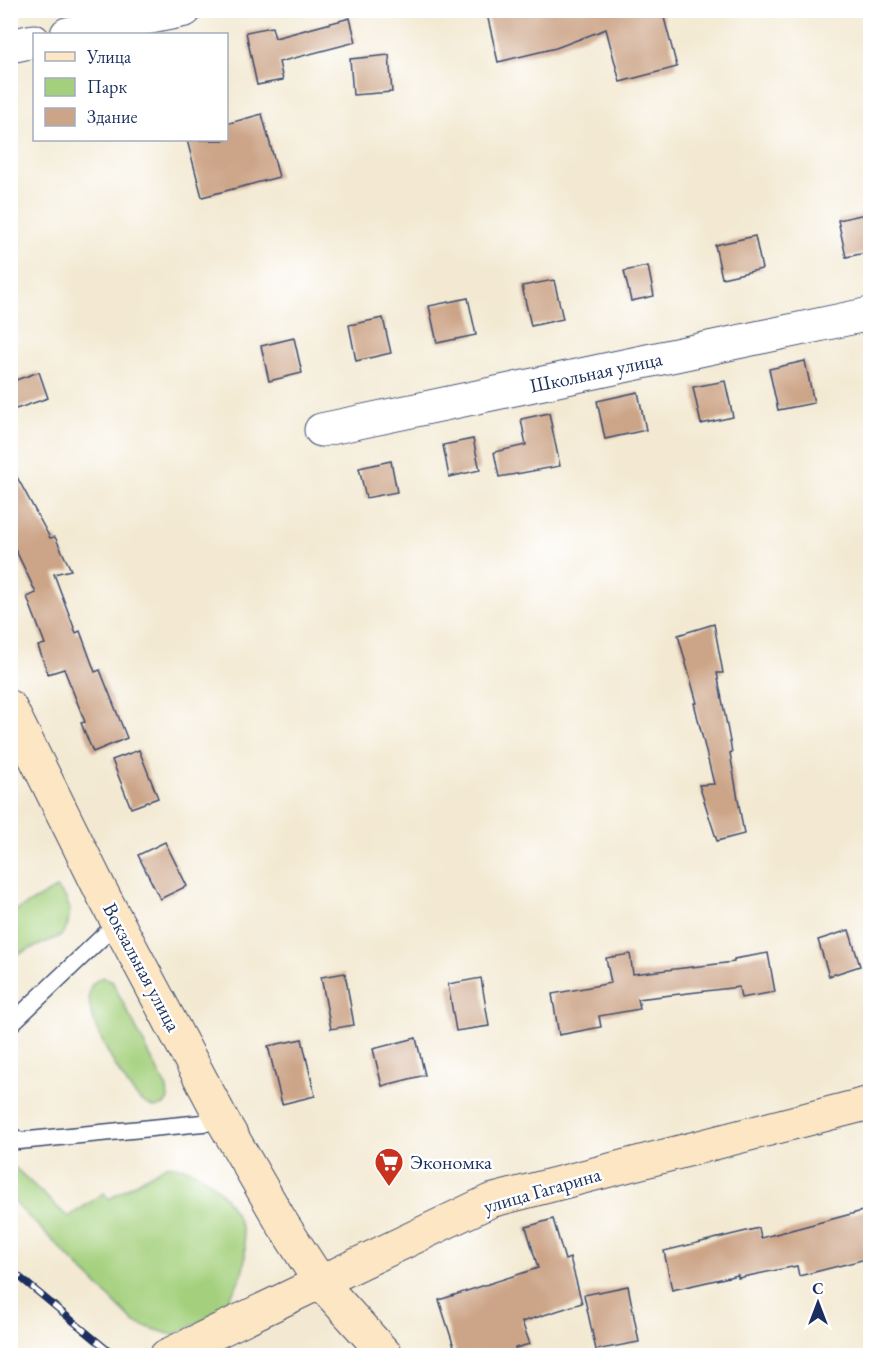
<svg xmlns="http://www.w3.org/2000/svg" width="881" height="1366" font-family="'EB Garamond',serif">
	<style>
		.green { fill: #a4d07d; stroke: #60806e; stroke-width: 1.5 }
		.building { fill: #cca487 }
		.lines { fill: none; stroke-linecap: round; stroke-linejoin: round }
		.service-casing { stroke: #3b4b6f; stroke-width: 19 }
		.minor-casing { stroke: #3b4b6f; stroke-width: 35 }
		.secondary-casing { stroke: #3b4b6f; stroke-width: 35 }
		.service { stroke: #fff; stroke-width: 16 }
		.minor { stroke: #fff; stroke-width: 33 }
		.secondary { stroke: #fce6c4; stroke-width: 33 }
		.rail-casing { stroke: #1b2f5e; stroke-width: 7 }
		.rail { stroke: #fff; stroke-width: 4.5; stroke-dasharray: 14; stroke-linecap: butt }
		.labels { text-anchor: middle; stroke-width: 5; stroke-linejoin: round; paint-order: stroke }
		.street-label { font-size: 20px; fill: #1b2f5e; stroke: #fff }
		.poi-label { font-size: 20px; fill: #1b2f5e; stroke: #fff; text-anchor: start }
	</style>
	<rect width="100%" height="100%" fill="#fff"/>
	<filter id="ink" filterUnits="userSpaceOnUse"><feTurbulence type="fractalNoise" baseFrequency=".0167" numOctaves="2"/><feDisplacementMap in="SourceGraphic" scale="12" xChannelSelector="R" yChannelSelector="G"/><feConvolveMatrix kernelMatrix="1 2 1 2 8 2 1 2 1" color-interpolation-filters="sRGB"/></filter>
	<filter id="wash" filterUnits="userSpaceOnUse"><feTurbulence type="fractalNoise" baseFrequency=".008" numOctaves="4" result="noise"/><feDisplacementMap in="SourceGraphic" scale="24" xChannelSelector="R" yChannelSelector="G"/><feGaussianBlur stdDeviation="1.35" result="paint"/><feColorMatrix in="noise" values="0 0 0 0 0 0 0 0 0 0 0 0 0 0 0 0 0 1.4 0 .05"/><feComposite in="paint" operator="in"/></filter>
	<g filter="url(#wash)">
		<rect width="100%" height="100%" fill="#f3e9d2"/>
		<g class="green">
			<path d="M56,888L65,897L70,909L68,924L61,936L11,957V911L19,909Z"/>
			<path d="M102,977L112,981L167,1089L168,1099L164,1105L155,1108C150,1105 143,1103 139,1099C121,1081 80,1011 91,986C94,981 98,980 102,977Z"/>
			<path d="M10,1163L68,1217L104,1193L109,1199L166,1165C173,1166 182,1166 188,1169C215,1178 239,1211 244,1238C247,1254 244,1272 236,1287C223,1313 197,1324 172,1335L135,1323L11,1199Z"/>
		</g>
		<g id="blocks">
			<g class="building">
				<path d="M486,10H662L677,67L620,82L606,29L556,48L498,62Z"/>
				<path d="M350,18L356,42L279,62L283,80L257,85L246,32L272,27L275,38Z"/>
				<path d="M389,55L392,92L353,95L350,59Z"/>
				<path d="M262,114L279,177L202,197L187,140H226V124Z"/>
				<path d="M870,213V252L846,257L838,220Z"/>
				<path d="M755,236L762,269L722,278L715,245Z"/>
				<path d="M648,266L654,296L631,301L624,271Z"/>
				<path d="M554,280L563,319L531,326L522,286Z"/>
				<path d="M468,298L476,335L437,343L429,306Z"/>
				<path d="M383,318L391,353L356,361L349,325Z"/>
				<path d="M294,338L302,373L269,381L261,346Z"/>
				<path d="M805,361L814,403L778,410L769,369Z"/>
				<path d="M39,372L48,398L10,411V382Z"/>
				<path d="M725,381L733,417L701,424L693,387Z"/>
				<path d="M638,392L646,430L605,439L597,401Z"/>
				<path d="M549,413L560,466L499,477L494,452L526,445L521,419Z"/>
				<path d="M473,439L480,470L449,477L443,445Z"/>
				<path d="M391,461L397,492L366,498L359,468Z"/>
				<path d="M10,464L50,538L55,537L71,570L54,574L76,633L80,631L95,672L100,670L127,738L93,752L81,723L85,722L64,669L48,674L38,646L45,644L27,597L36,593L10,538Z"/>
				<path d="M714,624L723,673H717L732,752L730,753L744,834L717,841L699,785L714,784L694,703H697L678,635Z"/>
				<path d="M139,750L158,798L131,808L112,760Z"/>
				<path d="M165,842L187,886L160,899L138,855Z"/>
				<path d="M849,930L860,966L829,976L818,940Z"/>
				<path d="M768,953L775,992L741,998L739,987L638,999L640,1009L599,1016L601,1027L559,1035L552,994L611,983L606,958L630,954L633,974L734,962V959Z"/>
				<path d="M345,973L354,1025L331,1029L321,977Z"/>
				<path d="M481,978L489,1026L456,1031L448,984Z"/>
				<path d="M416,1038L425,1075L382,1086L373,1049Z"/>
				<path d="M302,1039L315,1096L282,1104L268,1046Z"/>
				<path d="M870,1209V1258L799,1276L797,1266L738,1278V1275L672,1290L664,1251L759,1228L761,1238Z"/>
				<path d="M553,1219L565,1260L570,1258L582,1303L522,1322L530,1344L515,1348L518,1356H457L439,1300L538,1268L526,1227Z"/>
				<path d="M628,1286L639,1342L596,1350L584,1295Z"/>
			</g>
		</g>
	</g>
	<g filter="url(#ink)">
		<use href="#blocks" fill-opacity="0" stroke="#3b4b6f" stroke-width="1.5"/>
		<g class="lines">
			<g class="service-casing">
				<g id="service">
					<path d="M10,1025L118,922"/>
					<path d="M10,1134L19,1141L223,1121"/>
				</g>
			</g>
			<g class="minor-casing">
				<g id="minor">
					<path d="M67,34L185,10"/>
					<path d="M10,46L34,41"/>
					<path d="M321,430L870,314"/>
				</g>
			</g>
			<g class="secondary-casing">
				<g id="secondary">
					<path d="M10,707L102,893L223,1121L282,1223L320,1282L387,1356"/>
					<path d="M166,1356L490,1201L870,1103"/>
				</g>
			</g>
			<use href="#service" class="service"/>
			<use href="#minor" class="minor"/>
			<use href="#secondary" class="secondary"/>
			<g class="rail-casing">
				<path id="rail" d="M10,1269L115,1356"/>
			</g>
			<use href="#rail" class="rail"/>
		</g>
	</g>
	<defs>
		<g id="supermarket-pin" transform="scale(1.5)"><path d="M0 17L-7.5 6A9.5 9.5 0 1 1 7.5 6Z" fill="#c8321e" stroke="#fff"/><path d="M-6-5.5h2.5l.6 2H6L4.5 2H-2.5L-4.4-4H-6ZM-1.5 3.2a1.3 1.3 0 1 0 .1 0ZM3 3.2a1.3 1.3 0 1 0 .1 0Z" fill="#fff"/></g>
	</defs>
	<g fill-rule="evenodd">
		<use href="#supermarket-pin" x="389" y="1162"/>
	</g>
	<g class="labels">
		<g class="street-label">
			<text transform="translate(596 372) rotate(-12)" y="7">Школьная улица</text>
			<text transform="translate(142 967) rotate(62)" y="7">Вокзальная улица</text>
			<text transform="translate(542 1190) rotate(-16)" y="7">улица Гагарина</text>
		</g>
		<g class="poi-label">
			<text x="410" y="1169">Экономка</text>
		</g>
	</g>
	<rect width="881" height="1366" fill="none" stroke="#fff" stroke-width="36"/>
	<rect x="33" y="33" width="195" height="108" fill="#ffffff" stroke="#a4acbf" stroke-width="1.5"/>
	<rect x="45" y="52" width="30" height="9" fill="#fce6c4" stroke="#a4acbf" stroke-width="1.5"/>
	<text x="87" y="63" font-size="18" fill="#1b2f5e">Улица</text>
	<rect x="45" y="78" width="30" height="18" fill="#a4d07d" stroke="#a4acbf" stroke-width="1.5"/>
	<text x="87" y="93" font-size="18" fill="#1b2f5e">Парк</text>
	<rect x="45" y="108" width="30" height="18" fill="#cca487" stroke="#a4acbf" stroke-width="1.5"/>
	<text x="87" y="123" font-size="18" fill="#1b2f5e">Здание</text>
	<g transform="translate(818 1303)" stroke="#ffffff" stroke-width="4.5" paint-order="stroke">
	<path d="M0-4.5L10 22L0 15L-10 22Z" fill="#1b2f5e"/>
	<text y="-9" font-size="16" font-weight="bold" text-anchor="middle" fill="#1b2f5e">С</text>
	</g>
</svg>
